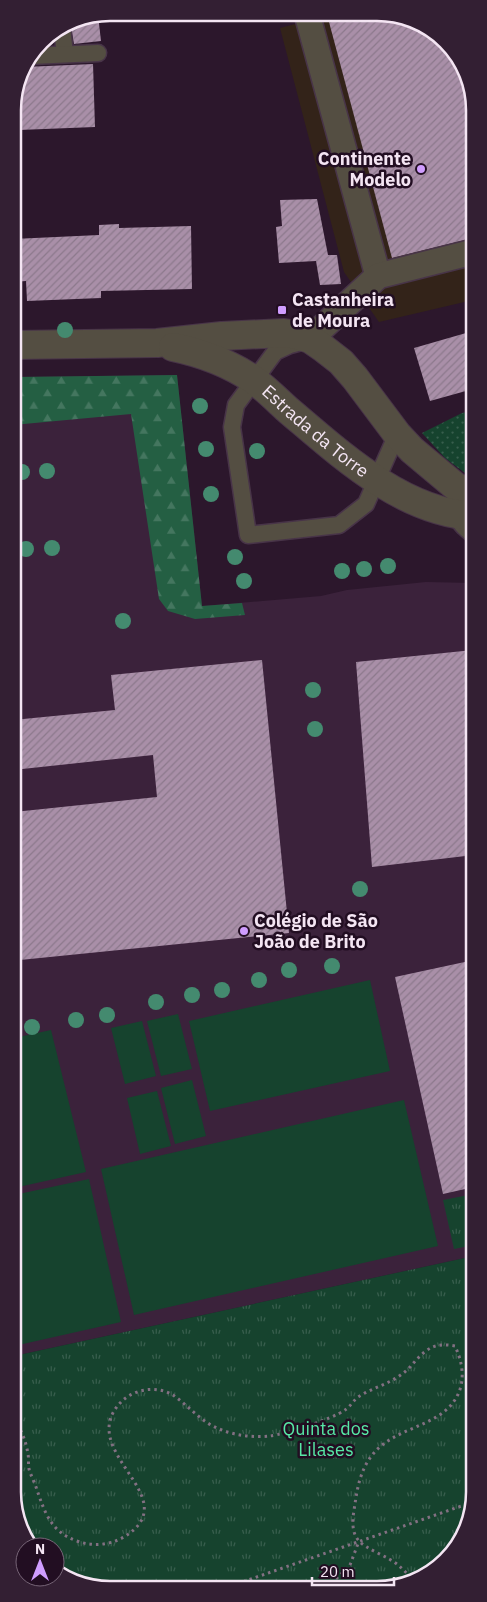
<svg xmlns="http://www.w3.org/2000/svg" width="487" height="1602" font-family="'IBM Plex Sans',sans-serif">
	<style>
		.commercial { fill: #332319 }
		.built { fill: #3b223b }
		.grass { fill: url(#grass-dots) }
		.forest { fill: url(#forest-firs) }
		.park { fill: url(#park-tufts) }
		.pitch { fill: #16432e }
		.building { fill: url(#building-hatch) }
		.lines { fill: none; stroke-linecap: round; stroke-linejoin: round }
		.service-casing { stroke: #483448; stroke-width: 19 }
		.pedestrian-casing { stroke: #483448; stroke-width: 28 }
		.tertiary-casing { stroke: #483448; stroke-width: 30 }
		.path { stroke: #827082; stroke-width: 3; stroke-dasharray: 2.5 4; stroke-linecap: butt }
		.service { stroke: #544e42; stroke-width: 16 }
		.pedestrian { stroke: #544e42; stroke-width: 25 }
		.tertiary { stroke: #544e42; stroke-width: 28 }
		.tree { fill: #448a6f }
		.poi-dot { fill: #d09dff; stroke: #220e22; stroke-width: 2 }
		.labels { text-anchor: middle; stroke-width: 5; stroke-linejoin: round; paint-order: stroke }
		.poi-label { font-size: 18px; font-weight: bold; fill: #f4e5f3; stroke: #220e22; text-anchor: start }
		.street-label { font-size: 18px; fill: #f4e5f3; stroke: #220e22 }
		.park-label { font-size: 18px; fill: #57e9a6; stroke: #220e22 }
		.rim { fill: none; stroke: #f4e5f3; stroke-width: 2.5 }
	</style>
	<defs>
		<pattern id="grass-dots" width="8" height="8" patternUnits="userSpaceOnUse" patternTransform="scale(1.25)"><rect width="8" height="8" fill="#16432e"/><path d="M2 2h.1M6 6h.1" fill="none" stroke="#385e4d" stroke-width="1.8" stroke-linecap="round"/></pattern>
		<pattern id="forest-firs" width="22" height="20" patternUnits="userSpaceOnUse" patternTransform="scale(1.25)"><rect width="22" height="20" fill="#245f43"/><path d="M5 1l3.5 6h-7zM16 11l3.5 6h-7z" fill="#44765f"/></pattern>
		<pattern id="park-tufts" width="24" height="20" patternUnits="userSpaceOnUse" patternTransform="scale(1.25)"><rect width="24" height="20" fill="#16432e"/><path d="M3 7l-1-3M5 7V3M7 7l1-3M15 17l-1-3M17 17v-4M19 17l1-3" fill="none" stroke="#385e4d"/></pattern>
		<pattern id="building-hatch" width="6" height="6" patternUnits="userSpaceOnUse" patternTransform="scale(1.25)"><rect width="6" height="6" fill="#a98fa8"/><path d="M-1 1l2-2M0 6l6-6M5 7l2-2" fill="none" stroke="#8c798c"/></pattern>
	</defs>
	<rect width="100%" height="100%" fill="#2c172c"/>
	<path class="commercial" d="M334,14H396L473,91V300L379,322L344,272L280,28Z"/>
	<path class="built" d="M177,375L202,606L321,596L347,590L426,582L473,583L474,1256L14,1356L13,377Z"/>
	<path class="grass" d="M473,411V479L445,458L422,433L462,413Z"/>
	<path class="forest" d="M177,375L202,606L242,603L245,615L195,619L168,611L159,599L131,414L13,425V377Z"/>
	<g class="park">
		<path d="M474,1194V1245L454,1249L443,1200Z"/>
		<path d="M474,1256V1498L450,1556L396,1588H91L55,1568V1547H34L14,1511V1356Z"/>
	</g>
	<g class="pitch">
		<path d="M370,980L390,1071L210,1111L189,1021Z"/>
		<path d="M178,1014L192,1069L161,1076L147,1021Z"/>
		<path d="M142,1021L156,1076L125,1084L111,1028Z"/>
		<path d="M51,1030L86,1172L14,1188V1038Z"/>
		<path d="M192,1080L206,1136L175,1144L161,1088Z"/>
		<path d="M157,1091L171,1146L140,1154L127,1098Z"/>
		<path d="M404,1100L438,1246L134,1315L101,1169Z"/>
		<path d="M89,1179L121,1322L14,1346V1195Z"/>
	</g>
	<g class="building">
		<path d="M361,14H396L446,41L473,91V238L392,258L329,22Z"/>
		<path d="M98,15L101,41L74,44L70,22Z"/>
		<path d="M93,64L95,127L19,130L18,81L20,73L24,67Z"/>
		<path d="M317,199L328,255H337L341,284L320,285L316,261L279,263L276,227L282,226L280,200Z"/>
		<path d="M119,224V228L191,226L192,289L101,291V298L27,301L26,281L13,282V239L99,235V225Z"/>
		<path d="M473,331V389L430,401L414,348Z"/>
		<path d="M473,650L474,855L372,867L356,662Z"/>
		<path d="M262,660L289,933L20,960L16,922H14V812L157,797L153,755L13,770V720L115,710L111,675Z"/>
		<path d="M474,960V1187L443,1194L395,977Z"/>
	</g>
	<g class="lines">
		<g class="service-casing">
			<g id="service">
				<path d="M62,27L65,54"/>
				<path d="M31,56L98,53"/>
				<path d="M305,341L290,345L275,352L236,405L232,427L248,535L339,525L366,504L397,434"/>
				<path d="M452,513L464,527L473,535"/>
			</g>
		</g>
		<g class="pedestrian-casing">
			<g id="pedestrian">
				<path d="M307,14L378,276"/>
				<path d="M310,339L378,276L473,252"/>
			</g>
		</g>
		<g class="tertiary-casing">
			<g id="tertiary">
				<path d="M13,345L157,343L222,336L284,333L297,335L310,339L323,348L341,362L355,378L397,434L412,450L455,486L473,496"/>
				<path id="s1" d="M173,347C202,353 229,363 254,380C266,389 277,400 288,410C340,454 402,512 473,516"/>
			</g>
		</g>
		<g class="path">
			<path d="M14,1419C21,1429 26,1441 28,1454C29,1459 28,1464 29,1469C31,1476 35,1483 37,1490C45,1513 51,1532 77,1541C93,1547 110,1545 124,1537C189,1497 73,1452 121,1402C134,1389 156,1385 173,1395C186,1404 197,1417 211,1425C229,1435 251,1438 270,1436C286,1434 332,1419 345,1410C350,1407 353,1401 358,1397C372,1388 389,1384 402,1374C411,1368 417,1357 426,1351C435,1344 444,1344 455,1346C461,1359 464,1372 461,1386C451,1424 407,1424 381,1446C363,1461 358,1482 355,1504C353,1516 350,1531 359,1541C366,1549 389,1557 398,1565C403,1569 407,1574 412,1578"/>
			<path d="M225,1588L473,1502"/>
			<path d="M327,1588L350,1565L359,1541"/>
		</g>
		<use href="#service" class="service"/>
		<use href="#pedestrian" class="pedestrian"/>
		<use href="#tertiary" class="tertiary"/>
	</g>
	<g class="tree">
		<circle cx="65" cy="330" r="8"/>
		<circle cx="200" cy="406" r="8"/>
		<circle cx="206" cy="449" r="8"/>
		<circle cx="257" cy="451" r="8"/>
		<circle cx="47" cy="471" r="8"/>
		<circle cx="22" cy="472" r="8"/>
		<circle cx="211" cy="494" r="8"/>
		<circle cx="52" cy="548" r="8"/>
		<circle cx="26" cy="549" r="8"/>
		<circle cx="235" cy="557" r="8"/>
		<circle cx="388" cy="566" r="8"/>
		<circle cx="364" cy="569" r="8"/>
		<circle cx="342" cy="571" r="8"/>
		<circle cx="244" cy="581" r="8"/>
		<circle cx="123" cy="621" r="8"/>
		<circle cx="313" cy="690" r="8"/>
		<circle cx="315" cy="729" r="8"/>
		<circle cx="360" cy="889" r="8"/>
		<circle cx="332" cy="966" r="8"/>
		<circle cx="289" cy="970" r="8"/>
		<circle cx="259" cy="980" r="8"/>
		<circle cx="222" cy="990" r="8"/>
		<circle cx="192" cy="995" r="8"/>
		<circle cx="156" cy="1002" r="8"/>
		<circle cx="107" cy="1015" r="8"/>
		<circle cx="76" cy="1020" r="8"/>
		<circle cx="32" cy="1027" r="8"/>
	</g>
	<g class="poi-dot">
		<circle cx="421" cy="169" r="5"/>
		<rect x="277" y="305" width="10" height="10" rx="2.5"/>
		<circle cx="244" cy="931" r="5"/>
	</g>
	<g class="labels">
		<g class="poi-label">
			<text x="411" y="165" text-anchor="end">Continente<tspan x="411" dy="21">Modelo</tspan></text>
			<text x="292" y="306">Castanheira<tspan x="292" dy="21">de Moura</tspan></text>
			<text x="254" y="927">Colégio de São<tspan x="254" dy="21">João de Brito</tspan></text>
		</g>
		<g class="street-label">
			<text dy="6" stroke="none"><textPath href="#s1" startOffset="168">Estrada da Torre</textPath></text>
		</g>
		<g class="park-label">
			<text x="326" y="1435">Quinta dos<tspan x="326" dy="21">Lilases</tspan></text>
		</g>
	</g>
	<path d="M0 0H487V1602H0ZM110 21H377A89 89 0 0 1 466 110V1492A89 89 0 0 1 377 1581H110A89 89 0 0 1 21 1492V110A89 89 0 0 1 110 21Z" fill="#331f33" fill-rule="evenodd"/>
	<path class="rim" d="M110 21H377A89 89 0 0 1 466 110V1492A89 89 0 0 1 377 1581H110A89 89 0 0 1 21 1492V110A89 89 0 0 1 110 21Z"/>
	<g transform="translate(40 1562)"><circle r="24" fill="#220e22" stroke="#766476"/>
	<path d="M0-4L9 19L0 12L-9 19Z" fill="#d09dff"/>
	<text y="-8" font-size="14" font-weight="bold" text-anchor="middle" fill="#f4e5f3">N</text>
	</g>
	<path d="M312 1577v8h82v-8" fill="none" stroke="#f4e5f3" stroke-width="2.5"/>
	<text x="320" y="1577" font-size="15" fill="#f4e5f3" stroke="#220e22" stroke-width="4" paint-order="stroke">20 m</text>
</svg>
